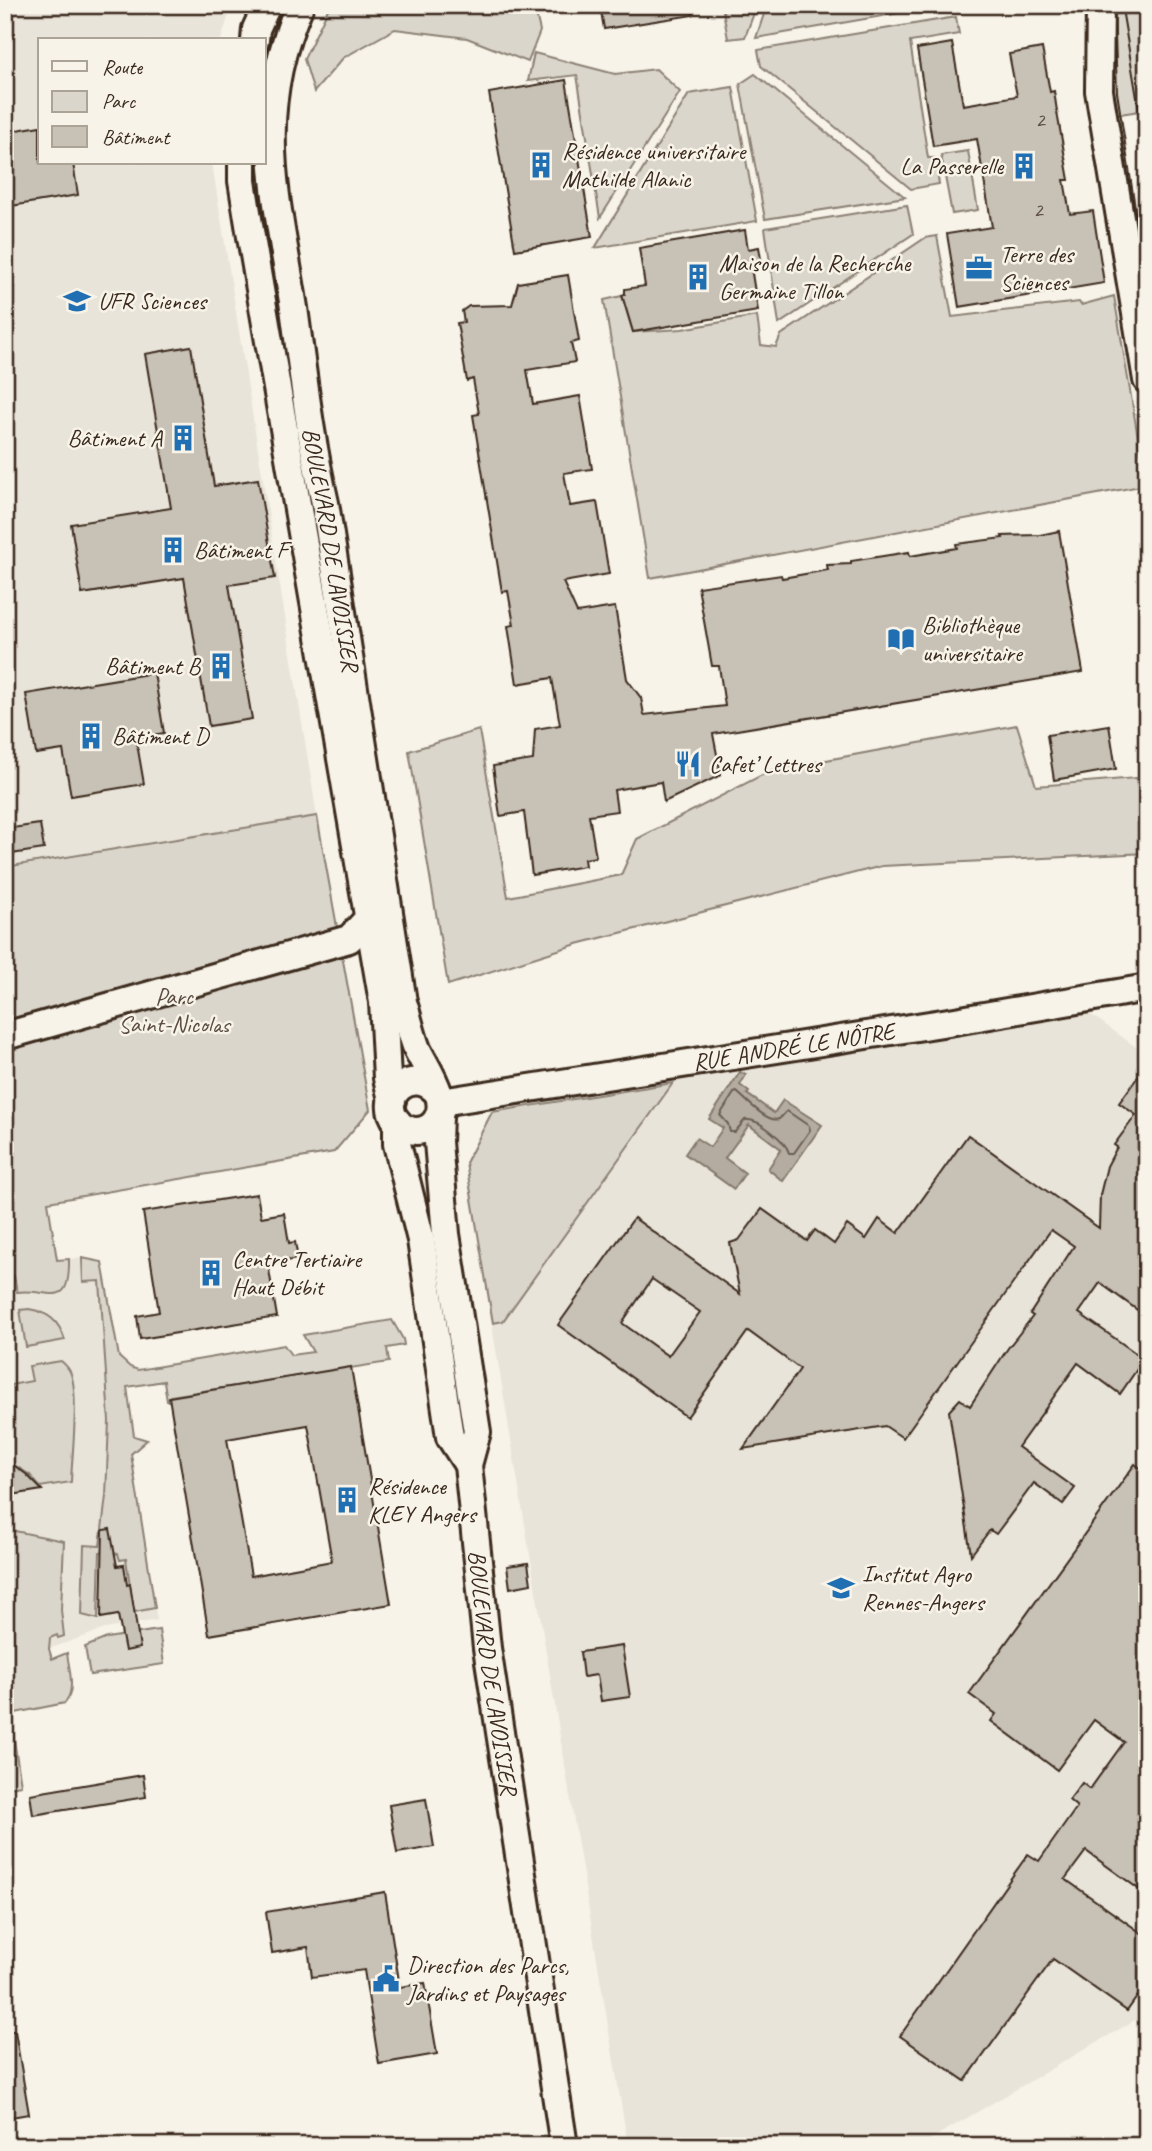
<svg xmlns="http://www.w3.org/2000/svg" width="1152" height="2151" font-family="Caveat,sans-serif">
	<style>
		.built { fill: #e9e4d9 }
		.green { fill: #dbd6cb; stroke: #8b8074; stroke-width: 2 }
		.water { fill: #b4aca0; stroke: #84786c; stroke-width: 2 }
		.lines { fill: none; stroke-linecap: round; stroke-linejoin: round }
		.shore { stroke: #6b5e52; stroke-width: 2 }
		.building { fill: #c8c1b6; stroke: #3b2a1e; stroke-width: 2; fill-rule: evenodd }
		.minor-casing { stroke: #3b2a1e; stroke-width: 32 }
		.minor { stroke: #f7f3e8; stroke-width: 26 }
		.tram { stroke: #3b2a1e; stroke-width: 2 }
		.labels { text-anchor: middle; stroke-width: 5; stroke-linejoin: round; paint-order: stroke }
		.number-label { font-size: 21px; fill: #5e5044 }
		.poi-label { font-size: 24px; fill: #3b2a1e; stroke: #f7f3e8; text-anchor: start }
		.street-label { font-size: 24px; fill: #3b2a1e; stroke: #f7f3e8 }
		.park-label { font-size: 24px; fill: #5b4c41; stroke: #f7f3e8 }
	</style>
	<rect width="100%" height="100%" fill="#f7f3e8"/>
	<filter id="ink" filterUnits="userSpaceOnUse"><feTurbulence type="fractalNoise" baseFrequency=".0143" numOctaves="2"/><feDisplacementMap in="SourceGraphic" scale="14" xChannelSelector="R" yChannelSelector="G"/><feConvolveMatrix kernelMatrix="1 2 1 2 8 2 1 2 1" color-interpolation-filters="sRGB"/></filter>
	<g filter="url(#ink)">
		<g class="built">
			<path d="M5,5H232L221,40H40V163H212L317,816L5,867Z"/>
			<path d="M1089,1013L1147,1055V2013L919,2146H628L465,1163L491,1111Z"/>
			<path d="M82,1258L97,1261L120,1384L157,1620L105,1629L40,1652L5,1686V1264Z"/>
		</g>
		<g class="green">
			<path d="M330,5H534L540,31L528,62L467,38L395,29L343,58L314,92L304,59Z"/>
			<path d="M722,5H757L745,37L728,39Z"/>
			<path d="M767,5H945L756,38Z"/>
			<path d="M1109,5H1144L1147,24V110L1113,115Z"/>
			<path d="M956,17L959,34L910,42L928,158H935L939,184L911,189L761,66L758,50Z"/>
			<path d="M534,53L615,74L656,69L680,92L600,218L577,75L528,81Z"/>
			<path d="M755,74L905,197L765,219L740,84Z"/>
			<path d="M733,87L757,221L595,248L689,94Z"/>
			<path d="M968,151L978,210L952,214L941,155Z"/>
			<path d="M907,205L913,234L779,324L765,228Z"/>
			<path d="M937,236L952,317L1079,302L1081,305L1114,296L1146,485L650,578L604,300L622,296L633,332L682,329L757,316L761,345L776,347L781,335L925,238Z"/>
			<path d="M1017,725L1036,786L1136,778L1147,835V853L882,866L577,944L448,985L409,751L479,730L508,897L621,875L637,839L772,770Z"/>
			<path d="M317,816L370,1110L334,1152L48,1202L57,1260L69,1259C70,1312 51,1288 17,1292L14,1276L5,1277V867Z"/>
			<path d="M673,1083L503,1321L493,1323L466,1163L492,1112Z"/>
			<path d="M82,1258L102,1262L119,1357L130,1367L138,1370L284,1345L291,1355L313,1352L303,1335L392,1320L403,1339L404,1345L387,1348L389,1362L170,1396V1401H167L164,1381L127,1387L134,1436L147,1440L131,1454L155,1608L134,1612L126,1559L120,1560L118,1554L100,1552L98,1619L82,1615L84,1545L100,1546L106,1496L109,1421L100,1281L83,1282Z"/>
			<path d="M29,1309C48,1312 59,1321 65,1340L26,1347L20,1310Z"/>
			<path d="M61,1361C66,1365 69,1368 71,1374C79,1398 72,1455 71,1482L40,1487L30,1475L5,1459V1386L32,1381L29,1366Z"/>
			<path d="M5,1529L64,1541L61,1610L64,1636L58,1638L57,1635L50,1638L49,1649L52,1659L67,1653C69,1669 76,1690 65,1703L10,1714L21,1785L5,1788Z"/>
			<path d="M159,1630L164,1664L90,1675L85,1647L107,1638Z"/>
		</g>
		<path class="water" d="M740,1072L746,1075L740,1085L749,1092L747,1094L774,1113L783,1100L822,1125L783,1181L768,1169L781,1149L749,1125L725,1158L745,1173L734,1189L685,1154L696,1138L710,1147L723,1128L709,1119Z"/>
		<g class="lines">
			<path class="shore" d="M737,1092C744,1098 768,1124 779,1119C782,1117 784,1113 787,1111L809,1126L810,1130L794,1153H789C786,1141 758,1118 745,1120L735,1132H730L728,1124L720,1115L734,1093Z"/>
		</g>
		<g class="building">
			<path d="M600,5H692L693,15L604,29Z"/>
			<path d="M952,43L963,105L1017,96L1009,54L1042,48L1050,92L1054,91L1058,118L1069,180H1064L1070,214L1093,211L1104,283L959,307L947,234L992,227L977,139L933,146L917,49Z"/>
			<path d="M566,80L592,237L515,250L489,93Z"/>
			<path d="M40,126V163H73L78,195L5,207V132Z"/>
			<path d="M745,230L748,249L759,247L762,265L751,267L758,311L633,332L622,295L625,294V289L645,286L639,248Z"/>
			<path d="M568,275L579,341L571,343L575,362L527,370L533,404L580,396L592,469L564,473L570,506L597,502L609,574L563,582L577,613L615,607L627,679L641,698L644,715L725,706L719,666H712L698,587L781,575L782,578L828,570L827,565L851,564V561L909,552L910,556L957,548L956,544L1003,538L1002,536L1040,535L1059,531L1083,672L713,734L721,775L664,802L661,782L614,790L617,811L589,815L596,857L584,859L585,866L532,875L524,812L500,816L493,766L533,760L535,729L560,725L552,678L517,684L508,626L514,625L508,591L502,592L473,415L479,414L473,379L467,381L457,323L464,322L462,311L469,306L512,305L518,283Z"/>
			<path d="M191,346L214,486L258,479L275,578L229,585L252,719L209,726L184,578L82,594L71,524L171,508L145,354Z"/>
			<path d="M154,673L164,733L136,738L144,784L71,796L63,750L36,754L26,694Z"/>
			<path d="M1109,725L1116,769L1054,780L1047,735Z"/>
			<path d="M40,824L44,849L5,855V829Z"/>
			<path d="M1147,1064V1317L1100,1283L1079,1313L1144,1359L1120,1394L1078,1363L1018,1447L1075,1488L1063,1504L1034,1483L996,1534L990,1530L971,1555L949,1411L960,1399L970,1406L1008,1348L1033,1316L1030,1314L1074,1246L1051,1230L903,1438L885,1426L743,1449L800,1369L748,1331L687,1417L558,1325L634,1218L740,1294L730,1243L739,1240L762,1209L807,1241L815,1230L834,1244L847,1225L866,1239L879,1219L898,1233L968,1135L1099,1228L1100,1195L1107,1166L1117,1147L1114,1145L1136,1115L1119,1103ZM652,1279L700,1312L668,1356L622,1323Z"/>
			<path d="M257,1194L261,1217L284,1213L289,1243L295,1242L298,1259L268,1264L277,1317L140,1339L137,1316L159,1312L143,1212Z"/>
			<path d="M351,1367L391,1604L209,1635L169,1397ZM308,1425L332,1561L251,1576L227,1439Z"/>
			<path d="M5,1459L26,1474L42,1490L5,1496Z"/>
			<path d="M1135,1464L1147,1473V1895L1086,1851L1065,1879L1147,1937V1983L1127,2011L1053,1959L965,2081L900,2036L1028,1854L1039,1861L1077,1807L1069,1800L1082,1783L1090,1789L1124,1742L1094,1720L1057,1770L991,1721L996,1714L969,1694Z"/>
			<path d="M110,1529L117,1566L124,1565L127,1585L130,1584L140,1648L125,1651L118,1615L101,1618L103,1530Z"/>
			<path d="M528,1563L531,1584L510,1588L507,1566Z"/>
			<path d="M622,1646L630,1697L601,1701L597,1675L583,1677L580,1652Z"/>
			<path d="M143,1775L146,1797L33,1815L30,1794Z"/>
			<path d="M426,1799L434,1847L397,1853L389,1805Z"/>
			<path d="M385,1892L400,1987L425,1983L437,2054L379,2064L364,1970L312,1977L308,1947L272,1953L266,1912Z"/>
			<path d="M5,2031H15L29,2114L5,2118Z"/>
		</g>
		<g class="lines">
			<g class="minor-casing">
				<g id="minor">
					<path id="s1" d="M300,5C251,115 277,197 294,308C303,374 310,438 325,503L403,1002C408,1017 411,1034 417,1049C426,1068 452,1103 435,1122C430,1128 423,1131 416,1131C409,1131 402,1127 397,1122C376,1096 413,1065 437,1092"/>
					<path d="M1100,5L1099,91L1147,380"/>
					<path d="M255,40L256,29L267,5"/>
					<path d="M242,163V181L252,243L383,1002L387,1078L392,1100"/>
					<path d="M5,1036L349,939L368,919"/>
					<path id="s2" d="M441,1102L955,1021L1147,988"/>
					<path id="s3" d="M439,1116L438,1142L446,1234L477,1432L468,1465L487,1648L564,2146"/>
					<path d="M397,1121V1144L421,1240L450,1437L468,1465"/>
				</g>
			</g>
			<use href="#minor" class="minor"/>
			<g class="tram">
				<path d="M1114,5L1117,92L1147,284"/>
				<path d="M1137,5L1147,44"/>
				<path d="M1122,9L1147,157"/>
			</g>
		</g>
	</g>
	<defs>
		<g id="building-bare" transform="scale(2.1)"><path d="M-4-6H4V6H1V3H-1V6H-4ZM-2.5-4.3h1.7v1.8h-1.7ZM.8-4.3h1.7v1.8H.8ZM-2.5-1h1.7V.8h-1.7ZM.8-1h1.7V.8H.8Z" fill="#1f6fb2" stroke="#f7f3e8" stroke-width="2.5" paint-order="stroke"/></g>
		<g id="office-bare" transform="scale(2.1)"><path d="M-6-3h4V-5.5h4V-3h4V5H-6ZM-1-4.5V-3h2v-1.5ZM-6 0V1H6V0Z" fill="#1f6fb2" stroke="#f7f3e8" stroke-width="2.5" paint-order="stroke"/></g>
		<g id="university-bare" transform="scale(2.1)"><path d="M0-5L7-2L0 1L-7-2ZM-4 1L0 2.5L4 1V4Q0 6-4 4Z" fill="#1f6fb2" stroke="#f7f3e8" stroke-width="2.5" paint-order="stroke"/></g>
		<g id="library-bare" transform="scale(2.1)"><path d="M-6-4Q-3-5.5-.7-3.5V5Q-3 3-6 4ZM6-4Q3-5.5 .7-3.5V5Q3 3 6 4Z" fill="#1f6fb2" stroke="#f7f3e8" stroke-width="2.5" paint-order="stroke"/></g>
		<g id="restaurant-bare" transform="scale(2.1)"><path d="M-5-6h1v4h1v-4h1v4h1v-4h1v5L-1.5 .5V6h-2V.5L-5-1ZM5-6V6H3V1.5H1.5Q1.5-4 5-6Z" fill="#1f6fb2" stroke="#f7f3e8" stroke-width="2.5" paint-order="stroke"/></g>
		<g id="civic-bare" transform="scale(2.1)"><path d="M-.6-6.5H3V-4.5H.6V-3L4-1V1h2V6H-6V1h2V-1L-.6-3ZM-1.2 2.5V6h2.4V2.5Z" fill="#1f6fb2" stroke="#f7f3e8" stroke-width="2.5" paint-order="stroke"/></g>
	</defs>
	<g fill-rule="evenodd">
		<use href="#building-bare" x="541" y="165"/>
		<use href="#building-bare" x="1024" y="166"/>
		<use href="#office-bare" x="979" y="268"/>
		<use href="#building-bare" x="698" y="277"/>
		<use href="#university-bare" x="77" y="301"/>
		<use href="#building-bare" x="183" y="438"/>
		<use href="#building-bare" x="173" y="550"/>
		<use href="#library-bare" x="901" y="639"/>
		<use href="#building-bare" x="221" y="666"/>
		<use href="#building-bare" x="91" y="736"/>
		<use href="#restaurant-bare" x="688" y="764"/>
		<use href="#building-bare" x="211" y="1273"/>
		<use href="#building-bare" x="347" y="1500"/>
		<use href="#university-bare" x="841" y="1588"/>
		<use href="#civic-bare" x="386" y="1979"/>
	</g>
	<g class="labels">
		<g class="number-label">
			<text x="1040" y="127">2</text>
			<text x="1038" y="217">2</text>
		</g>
		<g class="poi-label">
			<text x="562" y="159">Résidence universitaire<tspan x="562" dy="28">Mathilde Alanic</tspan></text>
			<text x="1003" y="174" text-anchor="end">La Passerelle</text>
			<text x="1000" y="262">Terre des<tspan x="1000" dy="28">Sciences</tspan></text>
			<text x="719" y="271">Maison de la Recherche<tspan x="719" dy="28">Germaine Tillon</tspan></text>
			<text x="98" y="309">UFR Sciences</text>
			<text x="162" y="446" text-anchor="end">Bâtiment A</text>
			<text x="194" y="558">Bâtiment F</text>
			<text x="922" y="633">Bibliothèque<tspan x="922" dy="28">universitaire</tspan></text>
			<text x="200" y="674" text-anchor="end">Bâtiment B</text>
			<text x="112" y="744">Bâtiment D</text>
			<text x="709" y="772">Cafet’ Lettres</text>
			<text x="232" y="1267">Centre Tertiaire<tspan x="232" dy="28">Haut Débit</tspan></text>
			<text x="368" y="1494">Résidence<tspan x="368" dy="28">KLEY Angers</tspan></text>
			<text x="862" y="1582">Institut Agro<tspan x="862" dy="28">Rennes-Angers</tspan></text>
			<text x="407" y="1973">Direction des Parcs,<tspan x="407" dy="28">Jardins et Paysages</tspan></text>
		</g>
		<g class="street-label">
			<text dy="8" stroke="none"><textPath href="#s1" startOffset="553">BOULEVARD DE LAVOISIER</textPath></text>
			<text dy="8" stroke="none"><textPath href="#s2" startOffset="357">RUE ANDRÉ LE NÔTRE</textPath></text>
			<text dy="8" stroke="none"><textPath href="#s3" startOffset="562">BOULEVARD DE LAVOISIER</textPath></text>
		</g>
		<g class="park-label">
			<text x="174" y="1004">Parc<tspan x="174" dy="28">Saint-Nicolas</tspan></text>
		</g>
	</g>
	<rect width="1152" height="2151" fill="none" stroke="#f7f3e8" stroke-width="28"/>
	<rect x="14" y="14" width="1124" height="2123" fill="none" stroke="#3b2a1e" stroke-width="2.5" filter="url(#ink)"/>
	<rect x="38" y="38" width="228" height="126" fill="#f7f3e8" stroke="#aca397" stroke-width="2"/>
	<rect x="52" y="61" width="35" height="10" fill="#f7f3e8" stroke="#aca397" stroke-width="2"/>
	<text x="102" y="74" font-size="21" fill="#3b2a1e">Route</text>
	<rect x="52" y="91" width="35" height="21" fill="#dbd6cb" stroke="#aca397" stroke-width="2"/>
	<text x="102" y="108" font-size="21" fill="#3b2a1e">Parc</text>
	<rect x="52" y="126" width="35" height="21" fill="#c8c1b6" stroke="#aca397" stroke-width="2"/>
	<text x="102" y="144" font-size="21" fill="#3b2a1e">Bâtiment</text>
</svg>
